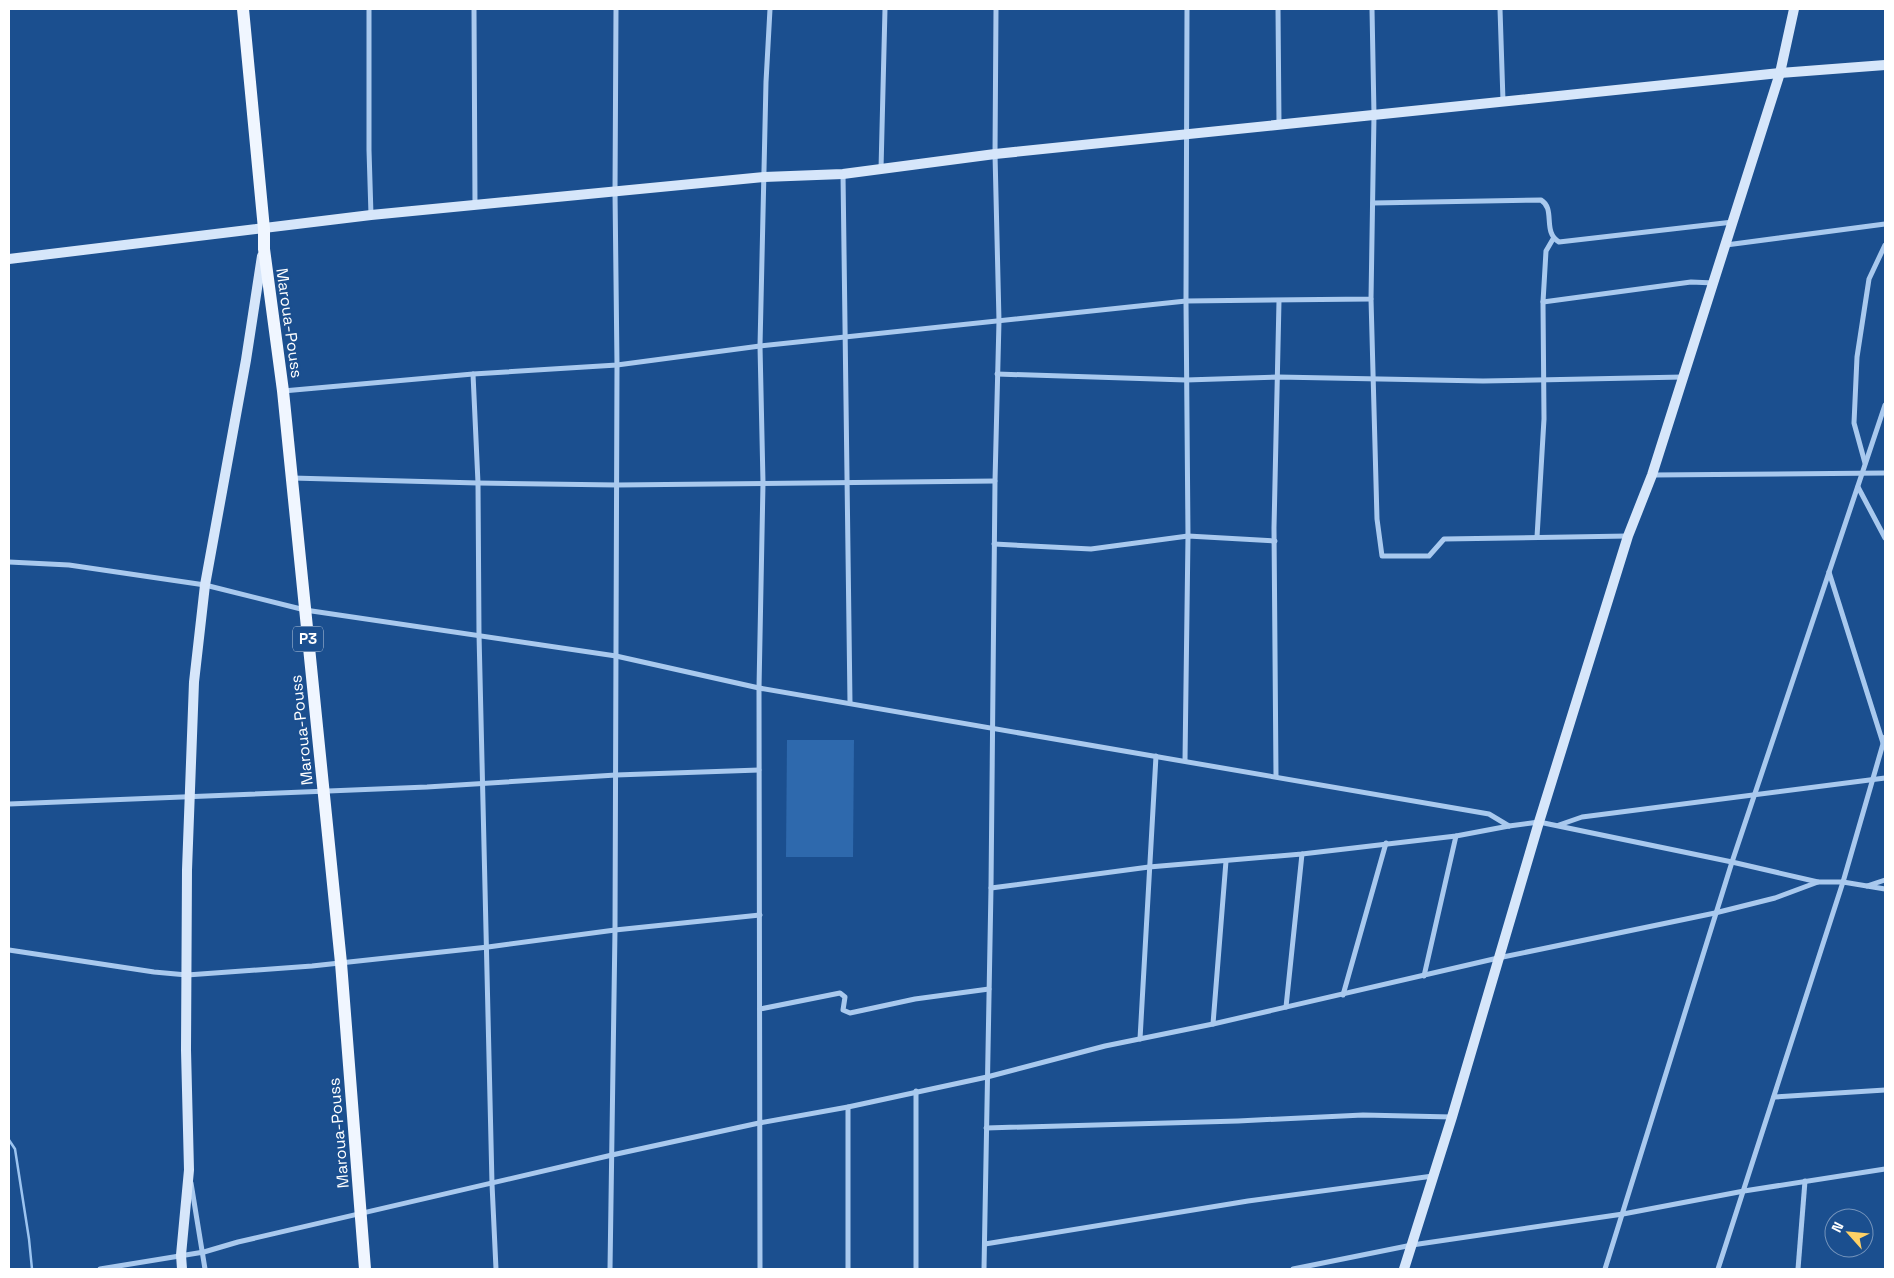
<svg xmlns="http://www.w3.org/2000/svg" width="1894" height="1278" font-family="'Space Grotesk',sans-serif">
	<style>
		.green { fill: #2e69ad }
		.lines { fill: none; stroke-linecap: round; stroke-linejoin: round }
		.stream { stroke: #9cc4f0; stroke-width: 2.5 }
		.street { stroke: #a9c9ee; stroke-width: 5 }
		.secondary { stroke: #d6e6fa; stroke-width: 10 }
		.primary { stroke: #f0f6ff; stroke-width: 12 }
		.labels { text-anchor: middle; stroke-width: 4; stroke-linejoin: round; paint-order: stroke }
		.shield { fill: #1b4f8f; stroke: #bbcadd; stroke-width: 1 }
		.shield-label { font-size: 15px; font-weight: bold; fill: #fff }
		.street-label { font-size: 16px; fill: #fff; stroke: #1b4f8f }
	</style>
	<rect width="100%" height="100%" fill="#1b4f8f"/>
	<path class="green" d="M787,740H854L853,857H786Z"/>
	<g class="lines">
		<path class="stream" d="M9,1140L15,1149L29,1239L32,1269"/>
		<g class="street">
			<path d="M369,9V150L371,215"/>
			<path d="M474,9L475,205"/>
			<path d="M1278,9L1279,124"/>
			<path d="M1500,9L1503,101"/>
			<path d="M881,169L885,9"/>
			<path d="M843,174L850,703"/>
			<path d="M1373,203L1541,200C1556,209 1542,232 1559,242L1733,222"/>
			<path d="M1726,245L1885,224"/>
			<path d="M1371,299L1377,519L1382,556H1429L1444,539L1628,536"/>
			<path d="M1543,302L1691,282L1714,283"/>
			<path d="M473,374L478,483L479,634L492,1184L496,1269"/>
			<path d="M997,374L1186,380L1278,377L1483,381L1683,377"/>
			<path d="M283,391L473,374L617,365L760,346L1186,301L1187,9"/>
			<path d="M1865,463L1854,423L1857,357L1869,279L1885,245"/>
			<path d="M1652,475L1885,473"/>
			<path d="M292,478L478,483L617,485L995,481"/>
			<path d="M1858,487L1885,538"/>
			<path d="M1537,537L1544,419L1543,302L1546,251L1553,239"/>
			<path d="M994,544L1091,549L1188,536L1275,541"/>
			<path d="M9,562L69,565L205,585L305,610L616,656L759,688L1489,814L1509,826"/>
			<path d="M1829,572L1883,743"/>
			<path d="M1185,760L1188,536L1186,301L1371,299L1374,115L1372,9"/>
			<path d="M1276,776L1274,528L1279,301"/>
			<path d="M9,804L427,787L616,775L759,770"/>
			<path d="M1559,825L1582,817L1885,778"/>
			<path d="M1867,886L1885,880"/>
			<path d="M991,888L1149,867L1302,854L1456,836L1509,826L1539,822L1732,862L1818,882H1843L1885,889"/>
			<path d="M9,950L154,972L187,975L312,966L488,947L615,930L760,915"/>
			<path d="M1424,976L1456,836"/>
			<path d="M1343,995L1386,843"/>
			<path d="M1286,1007L1302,854"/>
			<path d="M760,1009L840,993L845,997L843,1010L850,1013L915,999L989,989"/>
			<path d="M1213,1024L1226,861"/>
			<path d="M1140,1039L1156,756"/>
			<path d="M916,1091V1269"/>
			<path d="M1774,1097L1885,1090"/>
			<path d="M848,1107V1269"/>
			<path d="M986,1128L1238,1121L1363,1115L1452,1117"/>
			<path d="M191,1183L205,1269"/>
			<path d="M985,1244L1248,1201L1433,1176"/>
			<path d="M100,1269L204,1252L238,1242L612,1155L759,1123L848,1107L987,1077L1105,1046L1213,1024L1498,958L1715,913L1775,898L1818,882"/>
			<path d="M610,1269L615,930L617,365L615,192L616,9"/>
			<path d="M760,1269L759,688L763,483L760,346L766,82L770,9"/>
			<path d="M984,1269L991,888L995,481L999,321L995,154L996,9"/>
			<path d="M1293,1269L1412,1245L1623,1214L1744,1191L1885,1169"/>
			<path d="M1605,1269L1732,862L1885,405"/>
			<path d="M1718,1269L1843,882L1885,737"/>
			<path d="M1798,1269L1805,1181"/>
		</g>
		<g class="secondary">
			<path d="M9,259L371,215L764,177L843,174L995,154L1780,73L1885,65"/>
			<path d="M182,1269L181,1255L189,1170L186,1050L187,870L194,682L205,585L246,360L262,256"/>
			<path d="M1404,1269L1452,1117L1539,822L1628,536L1652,475L1780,73L1794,9"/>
		</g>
		<path class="primary" d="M243,9L264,229V249L283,391L341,963L365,1269"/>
	</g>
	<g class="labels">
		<rect class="shield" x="293" y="626.5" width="30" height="25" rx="4"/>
		<g class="shield-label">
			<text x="308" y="644">P3</text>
		</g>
		<g class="street-label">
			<text transform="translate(290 323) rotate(82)" y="6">Maroua-Pouss</text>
			<text transform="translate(301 730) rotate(-96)" y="6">Maroua-Pouss</text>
			<text transform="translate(338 1133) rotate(-95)" y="6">Maroua-Pouss</text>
		</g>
	</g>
	<rect width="1894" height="1278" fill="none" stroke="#ffffff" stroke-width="20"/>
	<g transform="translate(1849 1233) rotate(297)"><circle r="24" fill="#1b4f8f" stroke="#7695bc"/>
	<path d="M0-4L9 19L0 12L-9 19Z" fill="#ffd166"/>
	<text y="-8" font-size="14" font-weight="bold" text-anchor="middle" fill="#ffffff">N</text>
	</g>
</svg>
